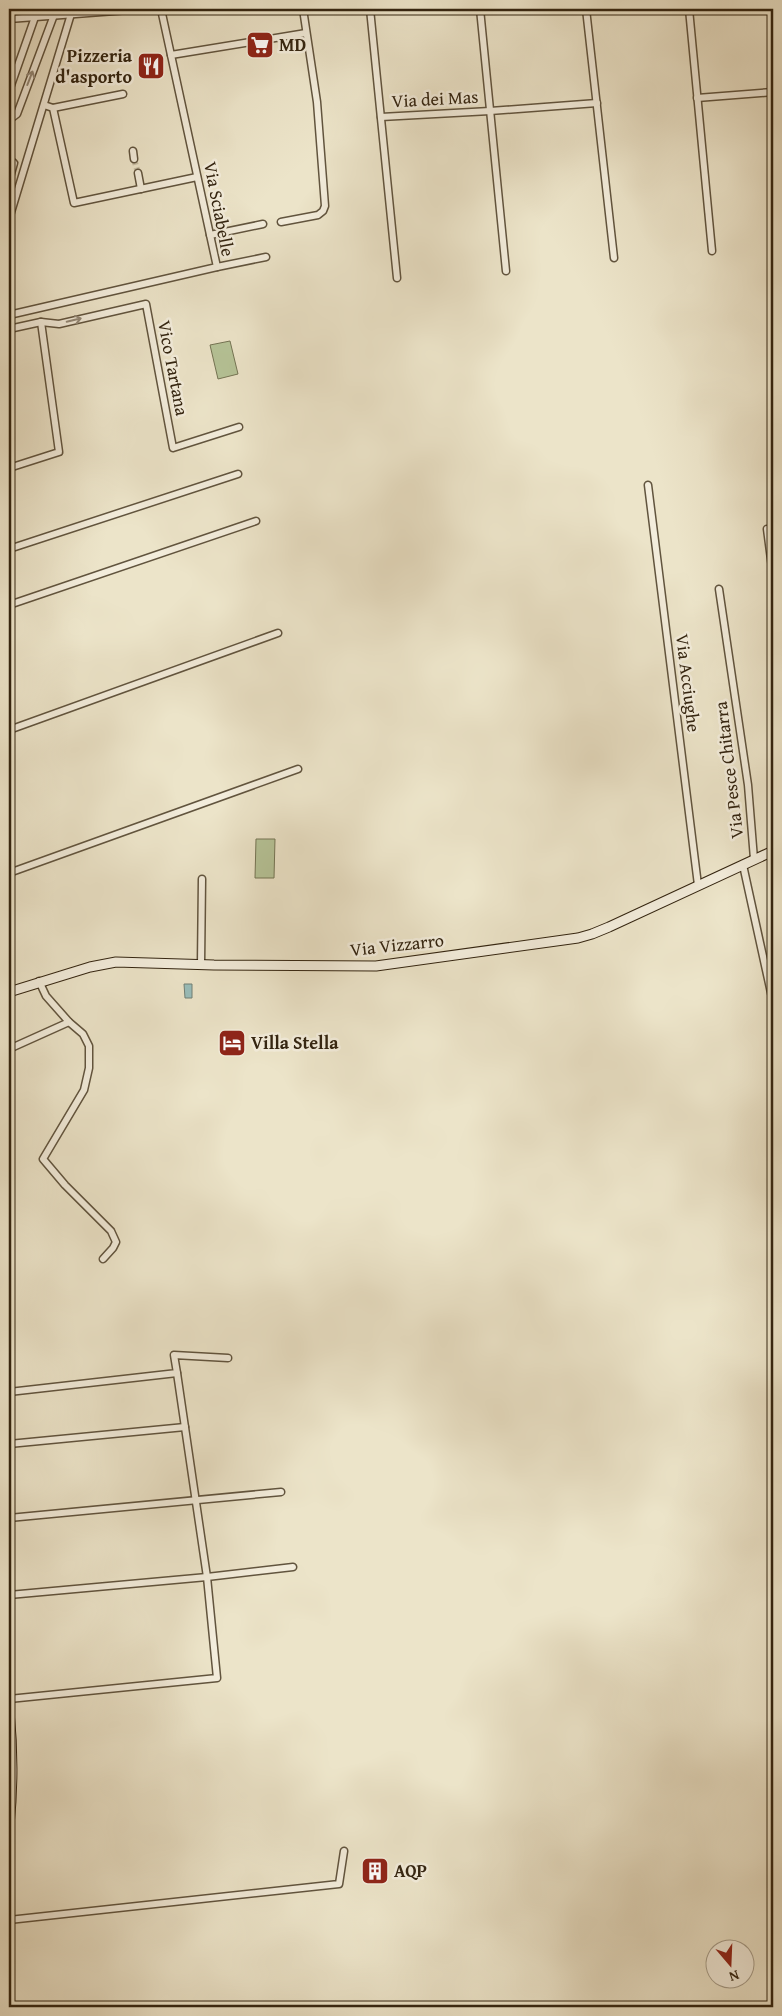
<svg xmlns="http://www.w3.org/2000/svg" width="782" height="2016" font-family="'Gentium Book Plus',serif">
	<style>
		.green { fill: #b6c498; stroke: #747454 }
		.water { fill: #99bebb; stroke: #708077 }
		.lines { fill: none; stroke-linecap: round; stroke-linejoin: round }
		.street-tunnel { stroke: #c7bea4; stroke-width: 6; stroke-dasharray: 6 3; stroke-linecap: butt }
		.street-casing { stroke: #61543e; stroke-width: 9 }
		.secondary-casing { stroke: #332410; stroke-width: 11 }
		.street { stroke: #f3eddc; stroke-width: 6 }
		.secondary { stroke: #f3eddc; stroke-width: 9 }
		.oneway { stroke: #938876 }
		.labels { text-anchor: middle; stroke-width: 5; stroke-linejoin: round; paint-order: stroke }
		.poi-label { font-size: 18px; font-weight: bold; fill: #332410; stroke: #f3eddc; text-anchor: start }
		.street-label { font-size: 18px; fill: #332410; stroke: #f3eddc }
	</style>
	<rect width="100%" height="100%" fill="#ece4c9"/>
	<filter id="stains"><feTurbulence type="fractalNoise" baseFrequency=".004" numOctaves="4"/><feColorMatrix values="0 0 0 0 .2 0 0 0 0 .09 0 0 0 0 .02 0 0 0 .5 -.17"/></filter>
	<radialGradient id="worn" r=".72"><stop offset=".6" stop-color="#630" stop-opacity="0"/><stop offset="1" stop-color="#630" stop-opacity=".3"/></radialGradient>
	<g class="green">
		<path d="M230,341L238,374L218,379L210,345Z"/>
		<path d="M256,839H275L274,878H255Z"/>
	</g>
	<path class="water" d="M184,984H192V998H185Z"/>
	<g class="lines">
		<path class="street-tunnel" d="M134,159L138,173"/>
		<g class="street-casing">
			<g id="street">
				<path d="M370,9L397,278"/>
				<path d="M480,9L506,271"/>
				<path d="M586,9L614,258"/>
				<path d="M689,9L712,251"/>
				<path d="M9,19L142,9"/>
				<path d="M171,55L306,33"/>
				<path d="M9,91L35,17"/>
				<path d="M697,98L773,92"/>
				<path d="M44,105L53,108L74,203L197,177"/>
				<path d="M53,108L123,94"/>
				<path d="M381,117L490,111L597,103"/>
				<path d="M9,120L17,114L54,15"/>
				<path d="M133,151L134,159"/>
				<path d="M9,159L14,163L9,181"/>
				<path d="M138,173L141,189"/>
				<path d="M9,219L71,14"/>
				<path d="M281,222L318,215L323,211L325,206L317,102L303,9"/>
				<path d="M210,235L263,224"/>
				<path d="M217,267L266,257"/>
				<path d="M9,315L217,267L161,9"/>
				<path d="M9,329L41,322L59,324L146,304L173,448L239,427"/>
				<path d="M9,468L59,452L41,322"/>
				<path d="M648,485L698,885"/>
				<path d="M767,529L773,575"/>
				<path d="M9,549L238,474"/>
				<path d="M719,589L748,785L754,859"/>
				<path d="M9,605L256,521"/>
				<path d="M9,730L278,633"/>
				<path d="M743,865L773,1002"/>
				<path d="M9,873L298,769"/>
				<path d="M201,964L202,879"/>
				<path d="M39,981L46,996L69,1022L83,1034L89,1046V1068L84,1090L43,1159L65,1185L111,1231L116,1242L113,1248L103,1259"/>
				<path d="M9,1049L69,1022"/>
				<path d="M9,1392L177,1373L174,1355L228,1358"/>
				<path d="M9,1444L185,1427"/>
				<path d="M9,1518L281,1492"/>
				<path d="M9,1595L207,1577L293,1567"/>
				<path d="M9,1699L217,1678L207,1577L177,1373"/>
				<path d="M9,1920L339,1884L344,1851"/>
			</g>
		</g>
		<g class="secondary-casing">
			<g id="secondary">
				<path d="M9,992L90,967L116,962L214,965L376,966L578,938L592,934L609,927L773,851"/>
				<path d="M9,1711C13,1750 13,1787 9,1826"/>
			</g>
		</g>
		<use href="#street" class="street"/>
		<use href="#secondary" class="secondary"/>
	</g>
	<defs><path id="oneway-shaft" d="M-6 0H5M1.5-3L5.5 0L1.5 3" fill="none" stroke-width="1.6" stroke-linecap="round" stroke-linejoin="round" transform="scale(1.25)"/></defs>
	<g class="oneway">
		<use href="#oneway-shaft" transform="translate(30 78) rotate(-69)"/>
		<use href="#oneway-shaft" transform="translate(74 320) rotate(-13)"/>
	</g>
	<defs>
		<g id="supermarket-square" transform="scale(1.4375)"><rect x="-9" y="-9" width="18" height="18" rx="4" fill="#8f2418" stroke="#f3eddc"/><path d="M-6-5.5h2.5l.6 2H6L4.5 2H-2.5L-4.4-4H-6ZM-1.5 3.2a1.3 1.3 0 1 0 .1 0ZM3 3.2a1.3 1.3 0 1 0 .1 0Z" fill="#fff"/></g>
		<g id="restaurant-square" transform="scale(1.4375)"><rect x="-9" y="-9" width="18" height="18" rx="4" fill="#8f2418" stroke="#f3eddc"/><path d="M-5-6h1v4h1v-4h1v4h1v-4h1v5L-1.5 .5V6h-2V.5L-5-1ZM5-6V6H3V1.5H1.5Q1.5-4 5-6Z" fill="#fff"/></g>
		<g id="hotel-square" transform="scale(1.4375)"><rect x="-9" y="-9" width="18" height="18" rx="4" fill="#8f2418" stroke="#f3eddc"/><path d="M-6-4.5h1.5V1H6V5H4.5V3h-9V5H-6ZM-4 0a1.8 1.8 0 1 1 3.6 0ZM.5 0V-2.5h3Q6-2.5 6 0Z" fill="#fff"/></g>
		<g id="building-square" transform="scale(1.4375)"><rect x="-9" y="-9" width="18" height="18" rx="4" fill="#8f2418" stroke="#f3eddc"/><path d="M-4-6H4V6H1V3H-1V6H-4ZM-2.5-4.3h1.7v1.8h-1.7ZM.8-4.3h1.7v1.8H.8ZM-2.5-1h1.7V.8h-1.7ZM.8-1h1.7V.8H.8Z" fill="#fff"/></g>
	</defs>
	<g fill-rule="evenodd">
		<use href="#supermarket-square" x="260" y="45"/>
		<use href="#restaurant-square" x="151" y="66"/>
		<use href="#hotel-square" x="232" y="1043"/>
		<use href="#building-square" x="375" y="1871"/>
	</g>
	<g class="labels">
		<g class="poi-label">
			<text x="279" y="51">MD</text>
			<text x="132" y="62" text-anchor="end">Pizzeria<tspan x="132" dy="21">d'asporto</tspan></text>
			<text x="251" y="1049">Villa Stella</text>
			<text x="394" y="1877">AQP</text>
		</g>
		<g class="street-label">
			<text transform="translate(435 99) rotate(-3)" y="6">Via dei Mas</text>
			<text transform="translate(219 209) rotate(79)" y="6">Via Sciabelle</text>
			<text transform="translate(173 368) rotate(79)" y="6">Vico Tartana</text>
			<text transform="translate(688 683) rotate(83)" y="6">Via Acciughe</text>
			<text transform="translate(729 770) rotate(-97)" y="6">Via Pesce Chitarra</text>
			<text transform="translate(397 945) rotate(-6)" y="6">Via Vizzarro</text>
		</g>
	</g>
	<rect width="782" height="2016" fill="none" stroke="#ece4c9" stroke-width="30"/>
	<rect x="10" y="10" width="762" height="1996" fill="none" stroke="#332410" stroke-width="2.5"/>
	<rect x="15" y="15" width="752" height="1986" fill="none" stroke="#332410"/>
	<g transform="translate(730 1964) rotate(161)"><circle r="24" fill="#f3eddc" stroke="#a69d8a"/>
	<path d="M0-4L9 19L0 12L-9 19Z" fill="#8f2418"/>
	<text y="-8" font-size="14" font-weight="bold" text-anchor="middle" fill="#332410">N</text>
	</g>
	<rect width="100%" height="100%" filter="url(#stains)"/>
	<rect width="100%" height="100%" fill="url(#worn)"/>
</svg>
